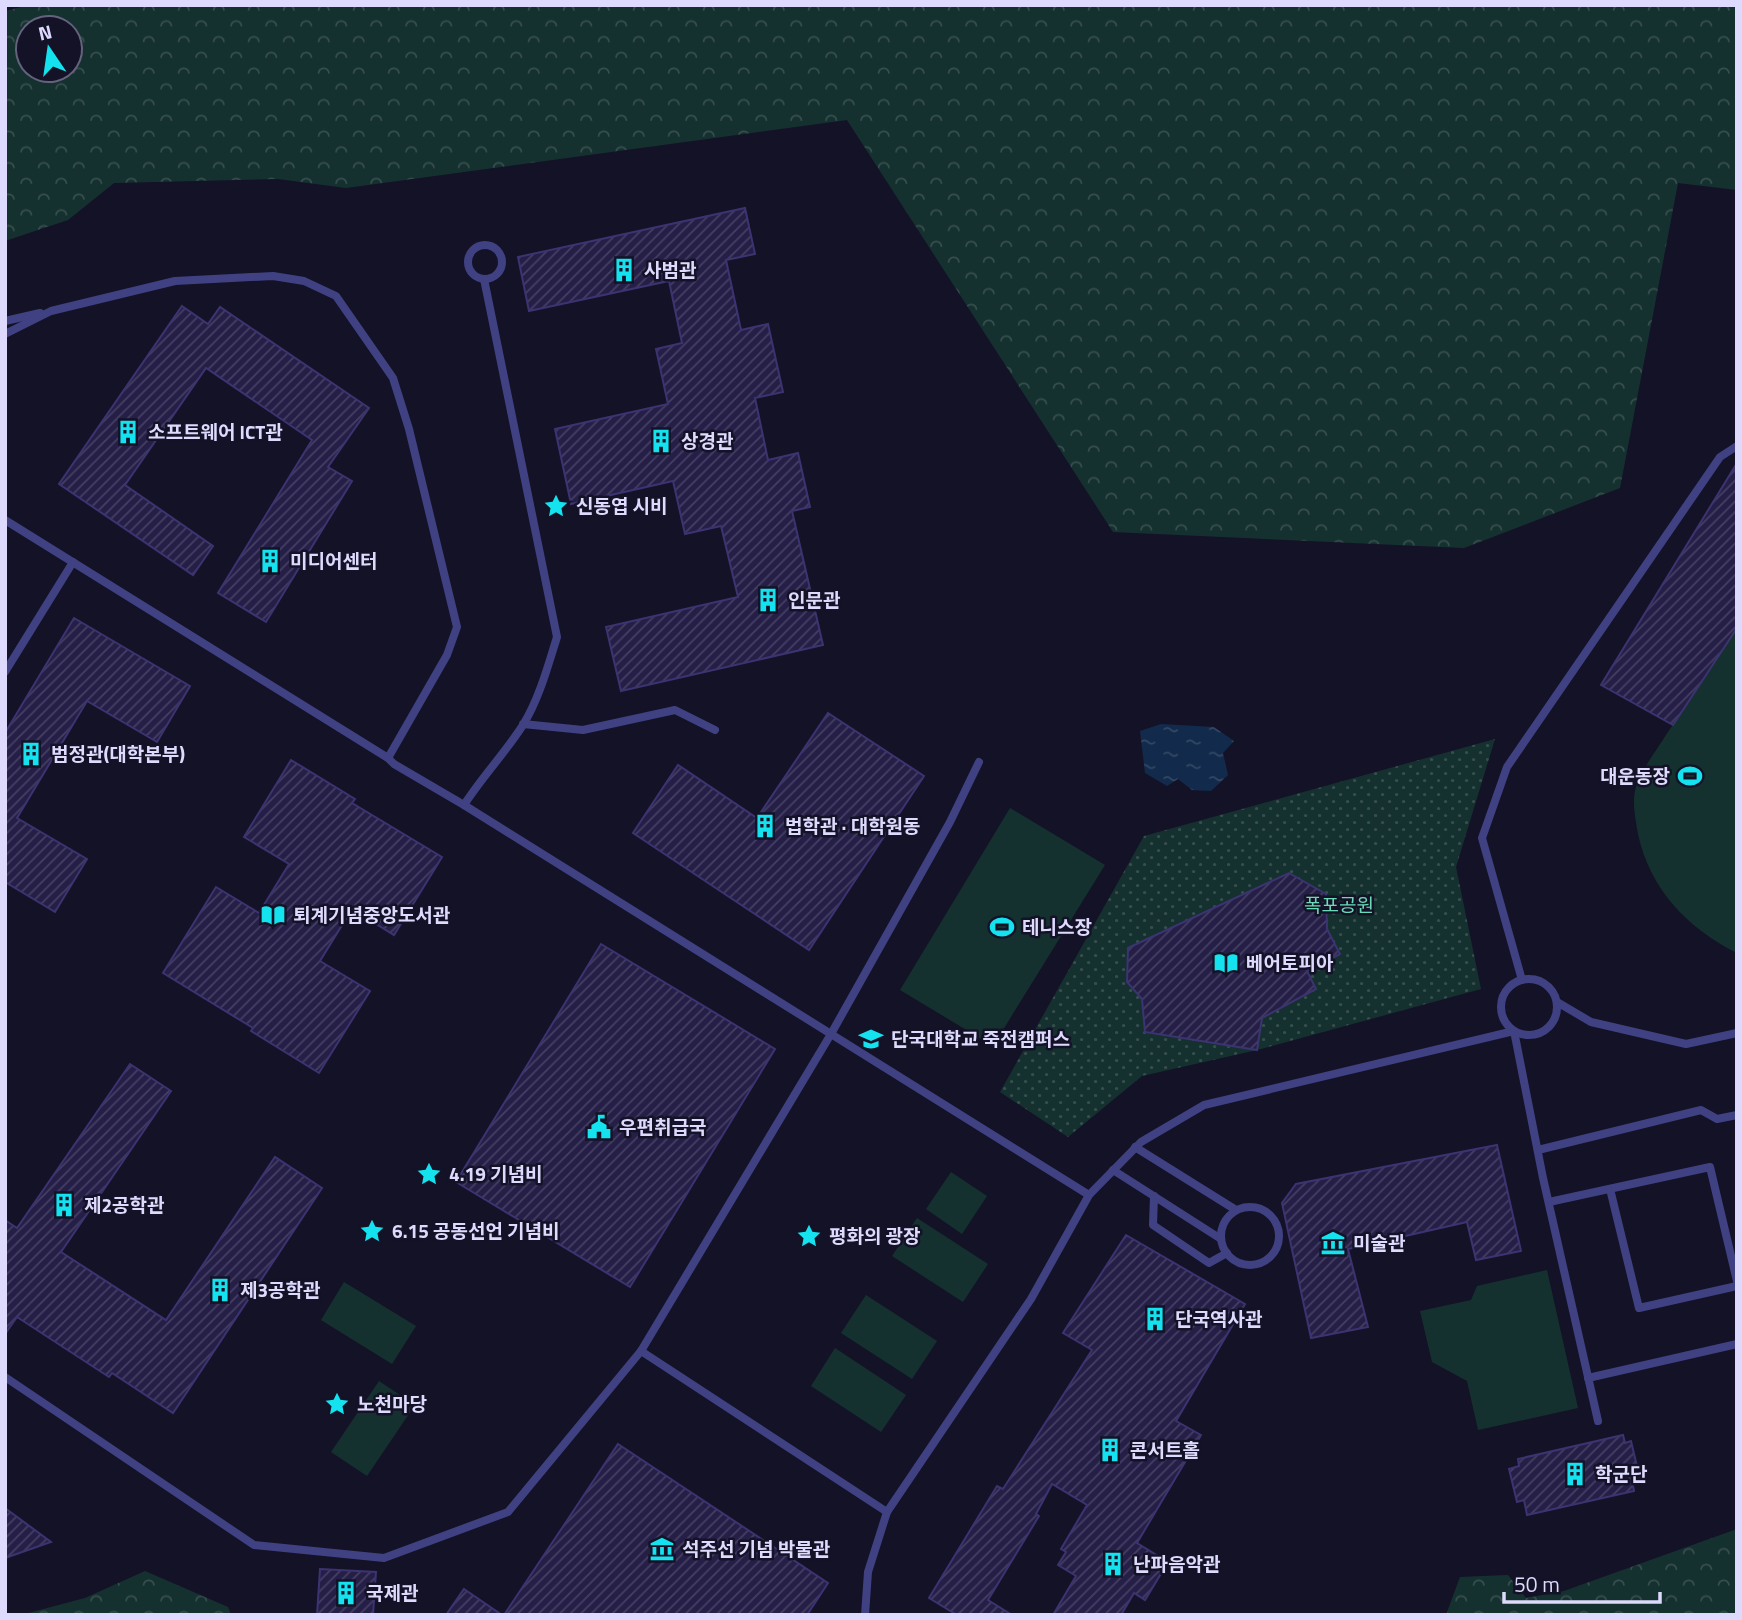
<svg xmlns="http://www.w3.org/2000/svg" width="1742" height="1620" font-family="'Titillium Web','Noto Sans KR',sans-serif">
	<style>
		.grass { fill: url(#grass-dots) }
		.forest { fill: url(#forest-crowns); fill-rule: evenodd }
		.pitch { fill: #15312f }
		.water { fill: url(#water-ripples) }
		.building { fill: url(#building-hatch); stroke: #3c3371; stroke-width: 2 }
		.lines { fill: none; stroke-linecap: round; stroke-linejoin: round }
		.lane { stroke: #404183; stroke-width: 8 }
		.labels { text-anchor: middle; stroke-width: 5; stroke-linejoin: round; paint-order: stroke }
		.poi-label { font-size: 19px; font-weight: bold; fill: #dddafd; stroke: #141227; text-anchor: start }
		.park-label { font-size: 19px; fill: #6ad9b8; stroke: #141227 }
	</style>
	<defs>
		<pattern id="grass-dots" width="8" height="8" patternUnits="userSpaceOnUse" patternTransform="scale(1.75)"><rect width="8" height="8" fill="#15312f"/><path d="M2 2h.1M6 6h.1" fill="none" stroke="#374e4e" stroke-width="1.8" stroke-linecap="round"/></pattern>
		<pattern id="forest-crowns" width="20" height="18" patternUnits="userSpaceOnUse" patternTransform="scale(1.75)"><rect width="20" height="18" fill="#15312f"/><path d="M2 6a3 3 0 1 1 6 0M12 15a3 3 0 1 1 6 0" fill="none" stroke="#374e4e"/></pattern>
		<pattern id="water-ripples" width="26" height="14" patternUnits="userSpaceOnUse" patternTransform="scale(1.75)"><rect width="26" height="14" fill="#122a4b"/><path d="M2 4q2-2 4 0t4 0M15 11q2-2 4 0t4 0" fill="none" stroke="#344866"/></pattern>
		<pattern id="building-hatch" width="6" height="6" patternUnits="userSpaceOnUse" patternTransform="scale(1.75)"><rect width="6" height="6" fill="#251f47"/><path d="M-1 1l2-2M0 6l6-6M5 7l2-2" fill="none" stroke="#443f62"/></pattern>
	</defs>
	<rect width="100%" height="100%" fill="#141227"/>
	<path class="grass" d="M1495,739L1456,867L1481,989L1257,1050L1142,1076L1068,1137L1000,1092L1144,836Z"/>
	<g class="forest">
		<path d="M29,5H1737V190L1678,183L1620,488L1464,548L1113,532L847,120L346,188L278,179L114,183L68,220L5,241V11ZM28,28H70V70H28Z"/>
		<path d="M1737,1529V1615H1446L1460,1577L1508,1575L1526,1598L1564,1591Z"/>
		<path d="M145,1571L228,1607L231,1615H21L85,1598Z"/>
	</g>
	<g class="pitch">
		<path d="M1737,628V953C1687,928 1650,889 1638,834C1636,821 1632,805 1635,791C1638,774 1657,750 1666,735C1690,700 1713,664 1737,628Z"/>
		<path d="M1010,808L1105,865L993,1046L900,990Z"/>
		<path d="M951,1172L987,1196L962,1234L926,1209Z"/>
		<path d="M917,1218L988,1264L963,1302L892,1256Z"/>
		<path d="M1547,1270L1578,1408L1478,1430L1467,1381L1432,1362L1420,1311L1471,1300L1477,1286Z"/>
		<path d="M344,1282L416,1326L392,1364L321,1320Z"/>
		<path d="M866,1295L937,1341L912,1379L841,1333Z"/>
		<path d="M835,1348L906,1395L881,1432L811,1386Z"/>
		<path d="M379,1381L415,1405L367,1476L331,1452Z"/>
	</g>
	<path class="water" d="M1161,724L1214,727L1234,741L1223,753L1228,775L1211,791L1192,790L1178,779L1167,786L1145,773L1140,731Z"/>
	<g class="building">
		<path d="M745,208L755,254L726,260L741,330L768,324L783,392L755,398L768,460L798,453L810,507L792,511L823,645L621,691L606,627L738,597L721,526L685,534L673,481L571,504L555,429L668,404L656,349L682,343L669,281L529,311L518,257Z"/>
		<path d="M182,306L208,324L220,307L369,408L328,467L352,481L266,622L218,593L312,440L206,368L125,485L213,546L193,575L59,484Z"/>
		<path d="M1737,463V628L1673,725L1601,685Z"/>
		<path d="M74,618L190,686L157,742L87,701L17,818L87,859L55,912L5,882V733Z"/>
		<path d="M828,713L924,776L809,950L633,833L678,765L757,818Z"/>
		<path d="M291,760L355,799L352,803L442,857L394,935L352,909L320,961L370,991L319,1073L251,1031L253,1028L163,973L216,887L259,913L289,864L244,837Z"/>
		<path d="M1289,873L1326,894L1327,929L1340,954L1307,971L1316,989L1262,1018L1257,1050L1145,1032L1142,999L1127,982L1128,948Z"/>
		<path d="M601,944L775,1049L630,1287L456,1182Z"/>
		<path d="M130,1064L171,1091L61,1252L166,1320L275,1157L322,1188L173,1413L112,1373L109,1377L17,1317L5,1334V1220L17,1228Z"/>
		<path d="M1497,1145L1521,1251L1476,1260L1467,1222L1348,1249L1368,1327L1311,1338L1282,1203L1296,1184Z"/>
		<path d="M1126,1235L1245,1304L1176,1421L1201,1435L1137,1543L1168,1562L1145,1600L1134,1593L1121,1615H1053L1076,1576L1058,1565L1066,1552L1061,1549L1087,1505L1052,1484L1036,1514L1039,1516L988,1600L1012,1615H957L929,1598L997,1486L1003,1489L1092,1350L1063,1333Z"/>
		<path d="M1623,1435L1625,1443L1631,1441L1640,1479L1632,1481L1634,1491L1527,1515L1524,1500L1517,1502L1509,1469L1519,1466L1518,1459Z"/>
		<path d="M618,1444L828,1583L807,1615H504Z"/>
		<path d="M5,1508L51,1542L5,1558Z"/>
		<path d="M320,1569L376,1572L373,1615H317Z"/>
		<path d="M464,1589L502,1615H446Z"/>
	</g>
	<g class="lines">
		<g class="lane">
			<circle cx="485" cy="262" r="17"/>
			<path d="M5,321L40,313"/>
			<path d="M5,334L51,311L175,281L273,276L304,281L336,296L393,378L409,429L457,627L447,655L388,758"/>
			<path d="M5,520L388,758L394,764L464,805L1089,1195"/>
			<path d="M5,672L73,562"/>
			<path d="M523,724L583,730L675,710L715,730"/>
			<path d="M464,805C482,777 505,753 523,725C539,699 548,666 557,637L484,279"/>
			<circle cx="1529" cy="1007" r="28"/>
			<path d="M1522,980L1482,838L1507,767L1720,457L1737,446"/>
			<path d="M1557,1002L1591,1022L1686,1044L1737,1033"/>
			<path d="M1135,1147L1236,1210"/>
			<path d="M1538,1150L1701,1110L1717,1119L1737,1115"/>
			<path d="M1113,1170L1221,1239"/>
			<path d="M1610,1189L1639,1308L1737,1286"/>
			<path d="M1154,1196L1153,1225L1209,1263L1227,1253"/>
			<path d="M1549,1202L1710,1167L1737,1281"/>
			<circle cx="1250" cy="1236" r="29"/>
			<path d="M641,1351L887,1512"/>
			<path d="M5,1377L254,1545L384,1558L508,1512L641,1351L831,1034L950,822L979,762"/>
			<path d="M1588,1378L1737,1344"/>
			<path d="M865,1615L868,1572L887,1512L1031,1299L1089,1195L1141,1142L1204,1105L1514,1031L1543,1178L1598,1421"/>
		</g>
	</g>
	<defs>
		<g id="building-bare" transform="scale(1.89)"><path d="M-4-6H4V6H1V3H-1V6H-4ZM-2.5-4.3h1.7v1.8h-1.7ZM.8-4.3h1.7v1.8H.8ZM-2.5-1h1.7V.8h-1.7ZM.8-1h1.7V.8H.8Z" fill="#14e3ef" stroke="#141227" stroke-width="2.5" paint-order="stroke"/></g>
		<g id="sight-bare" transform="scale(1.89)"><path d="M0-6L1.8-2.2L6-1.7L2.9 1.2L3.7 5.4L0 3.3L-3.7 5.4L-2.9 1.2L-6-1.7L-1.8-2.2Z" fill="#14e3ef" stroke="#141227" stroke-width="2.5" paint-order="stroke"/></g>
		<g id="stadium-bare" transform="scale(1.89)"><path d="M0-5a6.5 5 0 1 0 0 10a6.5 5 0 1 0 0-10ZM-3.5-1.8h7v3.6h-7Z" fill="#14e3ef" stroke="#141227" stroke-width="2.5" paint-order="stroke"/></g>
		<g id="library-bare" transform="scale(1.89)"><path d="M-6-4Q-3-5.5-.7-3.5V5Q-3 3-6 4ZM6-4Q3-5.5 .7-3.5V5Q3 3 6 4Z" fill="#14e3ef" stroke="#141227" stroke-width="2.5" paint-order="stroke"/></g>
		<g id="university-bare" transform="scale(1.89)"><path d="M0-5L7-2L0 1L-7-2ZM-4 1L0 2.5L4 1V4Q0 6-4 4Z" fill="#14e3ef" stroke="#141227" stroke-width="2.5" paint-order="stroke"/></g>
		<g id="civic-bare" transform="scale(1.89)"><path d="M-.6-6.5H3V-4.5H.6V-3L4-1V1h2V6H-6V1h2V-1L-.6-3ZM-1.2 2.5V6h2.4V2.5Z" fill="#14e3ef" stroke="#141227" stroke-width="2.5" paint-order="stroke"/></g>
		<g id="museum-bare" transform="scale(1.89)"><path d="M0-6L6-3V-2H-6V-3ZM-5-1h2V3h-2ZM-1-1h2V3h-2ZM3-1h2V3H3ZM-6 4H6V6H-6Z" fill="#14e3ef" stroke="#141227" stroke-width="2.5" paint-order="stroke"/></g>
	</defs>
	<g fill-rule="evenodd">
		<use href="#building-bare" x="624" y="270"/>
		<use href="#building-bare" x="128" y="432"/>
		<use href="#building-bare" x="661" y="441"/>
		<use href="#sight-bare" x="556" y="506"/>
		<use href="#building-bare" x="270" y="561"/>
		<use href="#building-bare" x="768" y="600"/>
		<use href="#building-bare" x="31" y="754"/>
		<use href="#stadium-bare" x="1690" y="776"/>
		<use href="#building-bare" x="765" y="826"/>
		<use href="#library-bare" x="273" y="915"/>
		<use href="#stadium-bare" x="1002" y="927"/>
		<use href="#library-bare" x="1226" y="963"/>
		<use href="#university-bare" x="871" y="1039"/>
		<use href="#civic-bare" x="599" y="1127"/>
		<use href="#sight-bare" x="429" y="1174"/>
		<use href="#building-bare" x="64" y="1205"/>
		<use href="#sight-bare" x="372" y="1231"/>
		<use href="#sight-bare" x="809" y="1236"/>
		<use href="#museum-bare" x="1333" y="1243"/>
		<use href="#building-bare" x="220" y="1290"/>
		<use href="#building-bare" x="1155" y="1319"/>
		<use href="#sight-bare" x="337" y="1404"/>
		<use href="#building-bare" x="1110" y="1450"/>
		<use href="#building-bare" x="1575" y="1474"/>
		<use href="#museum-bare" x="662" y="1549"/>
		<use href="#building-bare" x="1113" y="1564"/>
		<use href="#building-bare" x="346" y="1593"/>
	</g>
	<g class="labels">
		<g class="poi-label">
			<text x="644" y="277">사범관</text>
			<text x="148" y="439">소프트웨어 ICT관</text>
			<text x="681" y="448">상경관</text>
			<text x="576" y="513">신동엽 시비</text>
			<text x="290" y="568">미디어센터</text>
			<text x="788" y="607">인문관</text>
			<text x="51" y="761">범정관(대학본부)</text>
			<text x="1670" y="783" text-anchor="end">대운동장</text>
			<text x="785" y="833">법학관 · 대학원동</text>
			<text x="293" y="922">퇴계기념중앙도서관</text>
			<text x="1022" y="934">테니스장</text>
			<text x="1246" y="970">베어토피아</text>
			<text x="891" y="1046">단국대학교 죽전캠퍼스</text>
			<text x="619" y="1134">우편취급국</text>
			<text x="449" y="1181">4.19 기념비</text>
			<text x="84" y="1212">제2공학관</text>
			<text x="392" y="1238">6.15 공동선언 기념비</text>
			<text x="829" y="1243">평화의 광장</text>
			<text x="1353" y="1250">미술관</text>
			<text x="240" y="1297">제3공학관</text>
			<text x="1175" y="1326">단국역사관</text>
			<text x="357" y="1411">노천마당</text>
			<text x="1130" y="1457">콘서트홀</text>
			<text x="1595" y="1481">학군단</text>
			<text x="682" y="1556">석주선 기념 박물관</text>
			<text x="1133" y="1571">난파음악관</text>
			<text x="366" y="1600">국제관</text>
		</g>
		<g class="park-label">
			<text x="1339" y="912">폭포공원</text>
		</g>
	</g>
	<rect width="1742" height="1620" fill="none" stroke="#dddafd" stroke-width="14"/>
	<g transform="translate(49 49) rotate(347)"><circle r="33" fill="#141227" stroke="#64627d" stroke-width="2"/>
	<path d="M0-5L12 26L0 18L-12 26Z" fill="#14e3ef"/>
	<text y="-10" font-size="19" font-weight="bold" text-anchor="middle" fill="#dddafd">N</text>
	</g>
	<path d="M1504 1592v10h156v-10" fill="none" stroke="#dddafd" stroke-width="3.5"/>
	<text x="1514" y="1592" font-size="21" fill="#dddafd" stroke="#141227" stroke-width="5" paint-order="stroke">50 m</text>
</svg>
